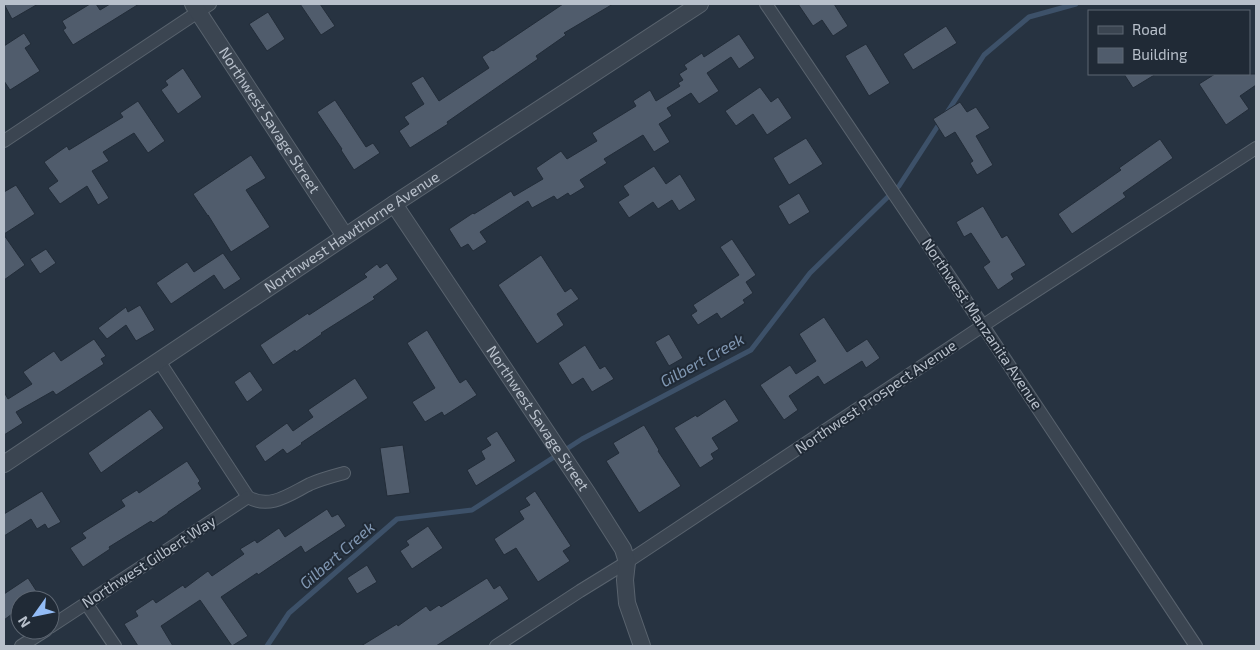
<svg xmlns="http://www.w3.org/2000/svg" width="1260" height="650" font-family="'Exo 2',sans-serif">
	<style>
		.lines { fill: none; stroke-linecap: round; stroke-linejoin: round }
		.stream { stroke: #3d5169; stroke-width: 5 }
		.building { fill: #505c6c; stroke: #222c38 }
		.minor-casing { stroke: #59636e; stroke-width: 14 }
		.tertiary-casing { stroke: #59636e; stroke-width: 18 }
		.minor { stroke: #3b4551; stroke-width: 12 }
		.tertiary { stroke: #3b4551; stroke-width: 16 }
		.labels { text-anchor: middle; stroke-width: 4; stroke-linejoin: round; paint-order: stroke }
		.street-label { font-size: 15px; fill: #b8c0cb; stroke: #202a36 }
		.water-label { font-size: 16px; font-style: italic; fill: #8097b2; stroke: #202a36 }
	</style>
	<rect width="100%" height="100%" fill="#273341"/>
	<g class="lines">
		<g class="stream">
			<path d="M946,114L984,55L1029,17L1076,4"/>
			<path d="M267,646L289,613L397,519L472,510L582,439L751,350L810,273L899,186L941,121"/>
		</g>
	</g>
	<g class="building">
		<path d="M4,4H38L12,19Z"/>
		<path d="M90,4H96L100,10L110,4H139L73,45L63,30L66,28L62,21Z"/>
		<path d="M300,4H320L335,26L321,35Z"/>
		<path d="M563,4H613L564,33L566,35L536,56L538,59L447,122L448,124L410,148L399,131L409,124L404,117L424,104L411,83L423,76L439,101L489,68L482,57L492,50L493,51Z"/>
		<path d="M798,4H834L848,26L833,36L822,20L813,26Z"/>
		<path d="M268,12L285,39L267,51L249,24Z"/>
		<path d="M946,26L957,43L913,70L903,54Z"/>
		<path d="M24,33L31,44L25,48L40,71L10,90L4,81V46Z"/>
		<path d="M739,34L755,58L739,69L731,57L707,73L719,91L699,104L691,93L667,108L672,116L659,124L670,142L654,152L643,135L604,159L607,163L580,180L585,187L570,196L568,193L557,200L554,196L532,208L528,201L480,232L487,242L473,251L468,244L461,248L449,229L473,213L474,214L511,191L514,196L543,179L536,168L561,151L567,159L597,141L592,133L636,106L633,101L650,90L656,101L680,86L678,83L683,80L679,74L687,69L684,65L702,53L704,57Z"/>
		<path d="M866,44L890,83L869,96L845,56Z"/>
		<path d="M183,68L202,97L178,114L161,90L168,85L165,81Z"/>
		<path d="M1124,74H1156L1133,88Z"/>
		<path d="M1215,74H1256V85L1240,96L1249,109L1226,125L1199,84Z"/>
		<path d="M760,87L771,102L778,97L792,118L767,135L753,114L736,126L725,111Z"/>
		<path d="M335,100L366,147L373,143L380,153L354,170L341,150L342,149L317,112Z"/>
		<path d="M138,101L165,141L148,153L134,133L103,152L109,161L92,171L109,198L98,205L87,186L60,204L48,188L58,181L44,162L67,146L69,150L123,117L120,113Z"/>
		<path d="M960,102L967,112L976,107L990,128L976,136L993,165L977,175L970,163L973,161L955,132L945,138L933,119Z"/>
		<path d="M806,138L823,164L789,185L773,158Z"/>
		<path d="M1160,139L1173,158L1123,193L1126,197L1072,234L1058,214L1121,170L1119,168Z"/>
		<path d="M251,155L266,178L246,190L270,227L231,252L208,215V216L193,194Z"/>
		<path d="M654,166L666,184L680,174L696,200L679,211L672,200L658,209L653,202L629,218L618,202L629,195L623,186Z"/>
		<path d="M16,185L35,214L4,234V192Z"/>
		<path d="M799,193L810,212L789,225L778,206Z"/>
		<path d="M983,206L1002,238L1007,235L1026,265L1011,274L1014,279L998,290L983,267L990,262L971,233L964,237L956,222Z"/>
		<path d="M4,235L25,265L4,280Z"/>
		<path d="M732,239L756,275L746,282L753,293L743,300L745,303L721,319L717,313L698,325L691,315L697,311L693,305L739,275L720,247Z"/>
		<path d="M46,249L56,263L40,274L30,259Z"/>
		<path d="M223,253L241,279L224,290L214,275L171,304L156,283L187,262L194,272Z"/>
		<path d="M541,255L565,292L571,288L579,299L557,314L564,325L537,344L498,285Z"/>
		<path d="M387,263L398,279L373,297L375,299L321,333L322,334L296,352L295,350L273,365L260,345L308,313L309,315L367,277L364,274L377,264L380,268Z"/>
		<path d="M140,305L155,330L136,341L126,325L107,339L98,328L126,307L128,312Z"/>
		<path d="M824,317L847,352L867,339L880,358L866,368L862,361L824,385L818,376L789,396L798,410L784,420L760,385L790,365L796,374L816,361L799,334Z"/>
		<path d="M427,330L460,383L466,379L477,395L444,416L442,412L425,422L412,402L435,388L407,343Z"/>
		<path d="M669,334L683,358L669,366L655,342Z"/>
		<path d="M94,339L106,356L101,359L104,364L56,395L53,391L16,412L23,423L4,435V392L8,399L32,384L23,372L54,351L61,361Z"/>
		<path d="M585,345L600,369L605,366L614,379L592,392L583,378L572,385L558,363Z"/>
		<path d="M250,371L263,390L247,402L234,382Z"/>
		<path d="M355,378L368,398L301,443L302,444L287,454L283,449L265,462L255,446L287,423L293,431L313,417L308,410Z"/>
		<path d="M725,399L739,421L712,438L719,449L711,454L714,459L700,468L674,428L696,415L697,417Z"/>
		<path d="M150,409L164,428L101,473L88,453Z"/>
		<path d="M644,425L659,450L658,451L681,486L639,513L606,461L619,453L613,443Z"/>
		<path d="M497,431L516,461L476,486L467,470L485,459L481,451L491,445L486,438Z"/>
		<path d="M403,445L410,493L387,496L380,448Z"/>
		<path d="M187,461L200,481L198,483L202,489L168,512V513L153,523L151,521L109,547L110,549L83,567L70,548L86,538L82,533L125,506L121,500L137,490L139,493Z"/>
		<path d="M42,491L61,522L48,529L45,524L37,529L31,519L4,536V514Z"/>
		<path d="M535,491L571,546L563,551L570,561L538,582L516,548L504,555L494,539L524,519L519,511L530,505L525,498Z"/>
		<path d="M327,509L332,517L338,514L346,526L305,553L301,546L258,575L257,573L221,597L248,636L232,646L200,600L161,626L173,646H138L124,624L138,616L135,611L153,599L156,603L183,585L185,588L208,571L212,576L244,554L240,549L255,540L257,543L279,528L285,537Z"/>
		<path d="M428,526L443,548L412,569L400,551L409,545L406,541Z"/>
		<path d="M367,565L377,582L357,594L347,578Z"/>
		<path d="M28,578L39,595L32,600H20V608L4,620V594Z"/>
		<path d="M487,578L494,589L500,585L509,599L436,646H361L397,624L398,626L426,606L430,611L439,605L441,607Z"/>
	</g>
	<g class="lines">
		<g class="minor-casing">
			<g id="minor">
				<path d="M766,4L983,326L1196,646"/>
				<path d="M4,141L210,4"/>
				<path d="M159,361L248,497C270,510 290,494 310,484C321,479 333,476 344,473"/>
				<path d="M86,603L115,646"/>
				<path d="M50,627L248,497"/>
				<path d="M21,646L46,630"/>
				<path d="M496,646L580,591L627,562L1002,313L1256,148"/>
			</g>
		</g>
		<g class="tertiary-casing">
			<g id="tertiary">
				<path id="s1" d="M193,4L345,236"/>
				<path id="s2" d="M394,204L588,494L623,549L627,562L625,580L627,603L642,646"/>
				<path id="s3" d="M4,464L394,204L700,4"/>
			</g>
		</g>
		<use href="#minor" class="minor"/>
		<use href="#tertiary" class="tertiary"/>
	</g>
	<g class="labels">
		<g class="street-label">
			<text dy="5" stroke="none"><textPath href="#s1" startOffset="139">Northwest Savage Street</textPath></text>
			<text dy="5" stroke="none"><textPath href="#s3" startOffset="418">Northwest Hawthorne Avenue</textPath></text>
			<text transform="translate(982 324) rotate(56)" y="5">Northwest Manzanita Avenue</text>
			<text transform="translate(876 397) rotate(-34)" y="5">Northwest Prospect Avenue</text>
			<text dy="5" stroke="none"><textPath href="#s2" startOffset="258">Northwest Savage Street</textPath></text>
			<text transform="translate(149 562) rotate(-33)" y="5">Northwest Gilbert Way</text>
		</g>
		<g class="water-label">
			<text transform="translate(702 360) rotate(-29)" y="6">Gilbert Creek</text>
			<text transform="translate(337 555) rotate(-41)" y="6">Gilbert Creek</text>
		</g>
	</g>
	<rect width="1260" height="650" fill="none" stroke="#b8c0cb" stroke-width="10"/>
	<rect x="1088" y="10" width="162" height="65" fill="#202a36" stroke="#5d6672"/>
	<rect x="1098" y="26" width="25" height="8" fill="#3b4551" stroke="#5d6672"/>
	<text x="1132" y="35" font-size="15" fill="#b8c0cb">Road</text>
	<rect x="1098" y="48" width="25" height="15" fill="#505c6c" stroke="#5d6672"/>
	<text x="1132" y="60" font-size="15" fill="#b8c0cb">Building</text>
	<g transform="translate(35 615) rotate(237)"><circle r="24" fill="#202a36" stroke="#5d6672"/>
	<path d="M0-4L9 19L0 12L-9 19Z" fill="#93bcf6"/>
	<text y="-8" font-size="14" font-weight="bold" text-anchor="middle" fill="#b8c0cb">N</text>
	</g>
</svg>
